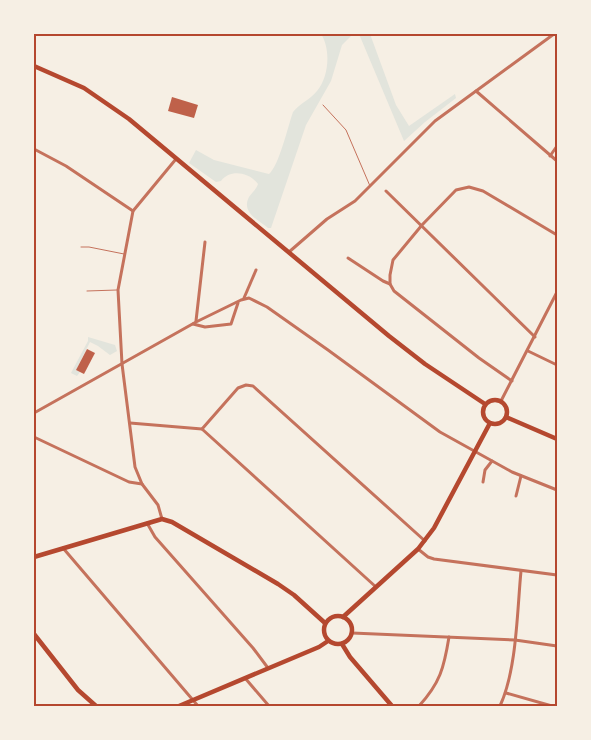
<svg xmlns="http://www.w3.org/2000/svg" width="591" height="740" font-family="Jost,sans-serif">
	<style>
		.green { fill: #e2e4dc }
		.building { fill: #bf614a }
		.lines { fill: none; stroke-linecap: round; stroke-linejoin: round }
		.service { stroke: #c5725c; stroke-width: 1 }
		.minor { stroke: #c5725c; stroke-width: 3 }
		.secondary { stroke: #b5482f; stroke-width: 4.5 }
		.neatline { fill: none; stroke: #b5482f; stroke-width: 2 }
	</style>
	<rect width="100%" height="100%" fill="#f6efe4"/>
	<g class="green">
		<path d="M321,34H353L342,45L331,81L306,125L271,228H268C258,220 241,212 249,197C252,192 256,190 258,184C249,172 230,169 221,181L216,182L189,163L196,150L214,160L269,174C279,166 288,126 293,112C300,103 310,100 317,91C329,77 331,49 321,34Z"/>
		<path d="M359,34H370L396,105L409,126L455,94L456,98L425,122L404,141Z"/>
		<path d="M88,337L115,345L117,351L110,355L98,346L90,342L76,370L80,372L77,376L71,373L88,341Z"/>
	</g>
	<g class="building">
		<path d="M172,97L198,105L194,118L168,111Z"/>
		<path d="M87,349L95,353L84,374L76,370Z"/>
	</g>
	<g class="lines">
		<g class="service">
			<path d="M323,105L346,130L370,186"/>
			<path d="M81,247H89L124,254"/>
			<path d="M87,291L117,290"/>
		</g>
		<g class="minor">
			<path d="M476,91L557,161"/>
			<path d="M34,149L66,166L133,211"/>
			<path d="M550,156L557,146"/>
			<path d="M386,191L535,337"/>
			<path d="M289,252L327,219L355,201L435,121L554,34"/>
			<path d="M348,258L383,281L390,284"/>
			<path d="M244,298L256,270"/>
			<path d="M196,321L205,242"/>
			<path d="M193,324L205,327L231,324L238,303"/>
			<path d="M528,351L557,365"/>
			<path d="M512,381L479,358L394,291L390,284V275L393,260L422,225L456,190L469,187L483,191L557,235"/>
			<path d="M501,401L557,292"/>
			<path d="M34,413L196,322L241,300L249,298L267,307L328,350L440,432L512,472L557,490"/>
			<path d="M130,423L202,429L238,388L246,385L253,386L425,541"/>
			<path d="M202,429L376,587"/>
			<path d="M34,437L129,482L142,484"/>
			<path d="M483,482L485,470L492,461"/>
			<path d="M516,496L521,476"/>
			<path d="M162,519L158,505L142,484L135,467L122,364L118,290L133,211L176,159"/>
			<path d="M147,523L155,537L253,648L268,668"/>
			<path d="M63,548L198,706"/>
			<path d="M418,549L428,557L434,559L557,575"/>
			<path d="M352,633L515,640L557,646"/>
			<path d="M245,678L269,706"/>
			<path d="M506,693L552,706"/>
			<path d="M419,706C440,683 444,668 449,637"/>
			<path d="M500,706C517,669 517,612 521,571"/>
		</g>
		<g class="secondary">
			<path d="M34,66L84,88L129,119L389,336L425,364L485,404"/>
			<circle cx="495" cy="412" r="12"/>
			<path d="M506,417L557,439"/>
			<path d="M34,557L162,519L172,522L278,584L294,595L325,623"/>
			<circle cx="338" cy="630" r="14"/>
			<path d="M343,617L418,549L434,528L490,423"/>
			<path d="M34,634L78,690L96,706"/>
			<path d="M342,644L350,657L392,706"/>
			<path d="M179,706L319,647L328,641"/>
		</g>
	</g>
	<rect width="591" height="740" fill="none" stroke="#f6efe4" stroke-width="70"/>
	<rect x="35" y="35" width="521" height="670" class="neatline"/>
</svg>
